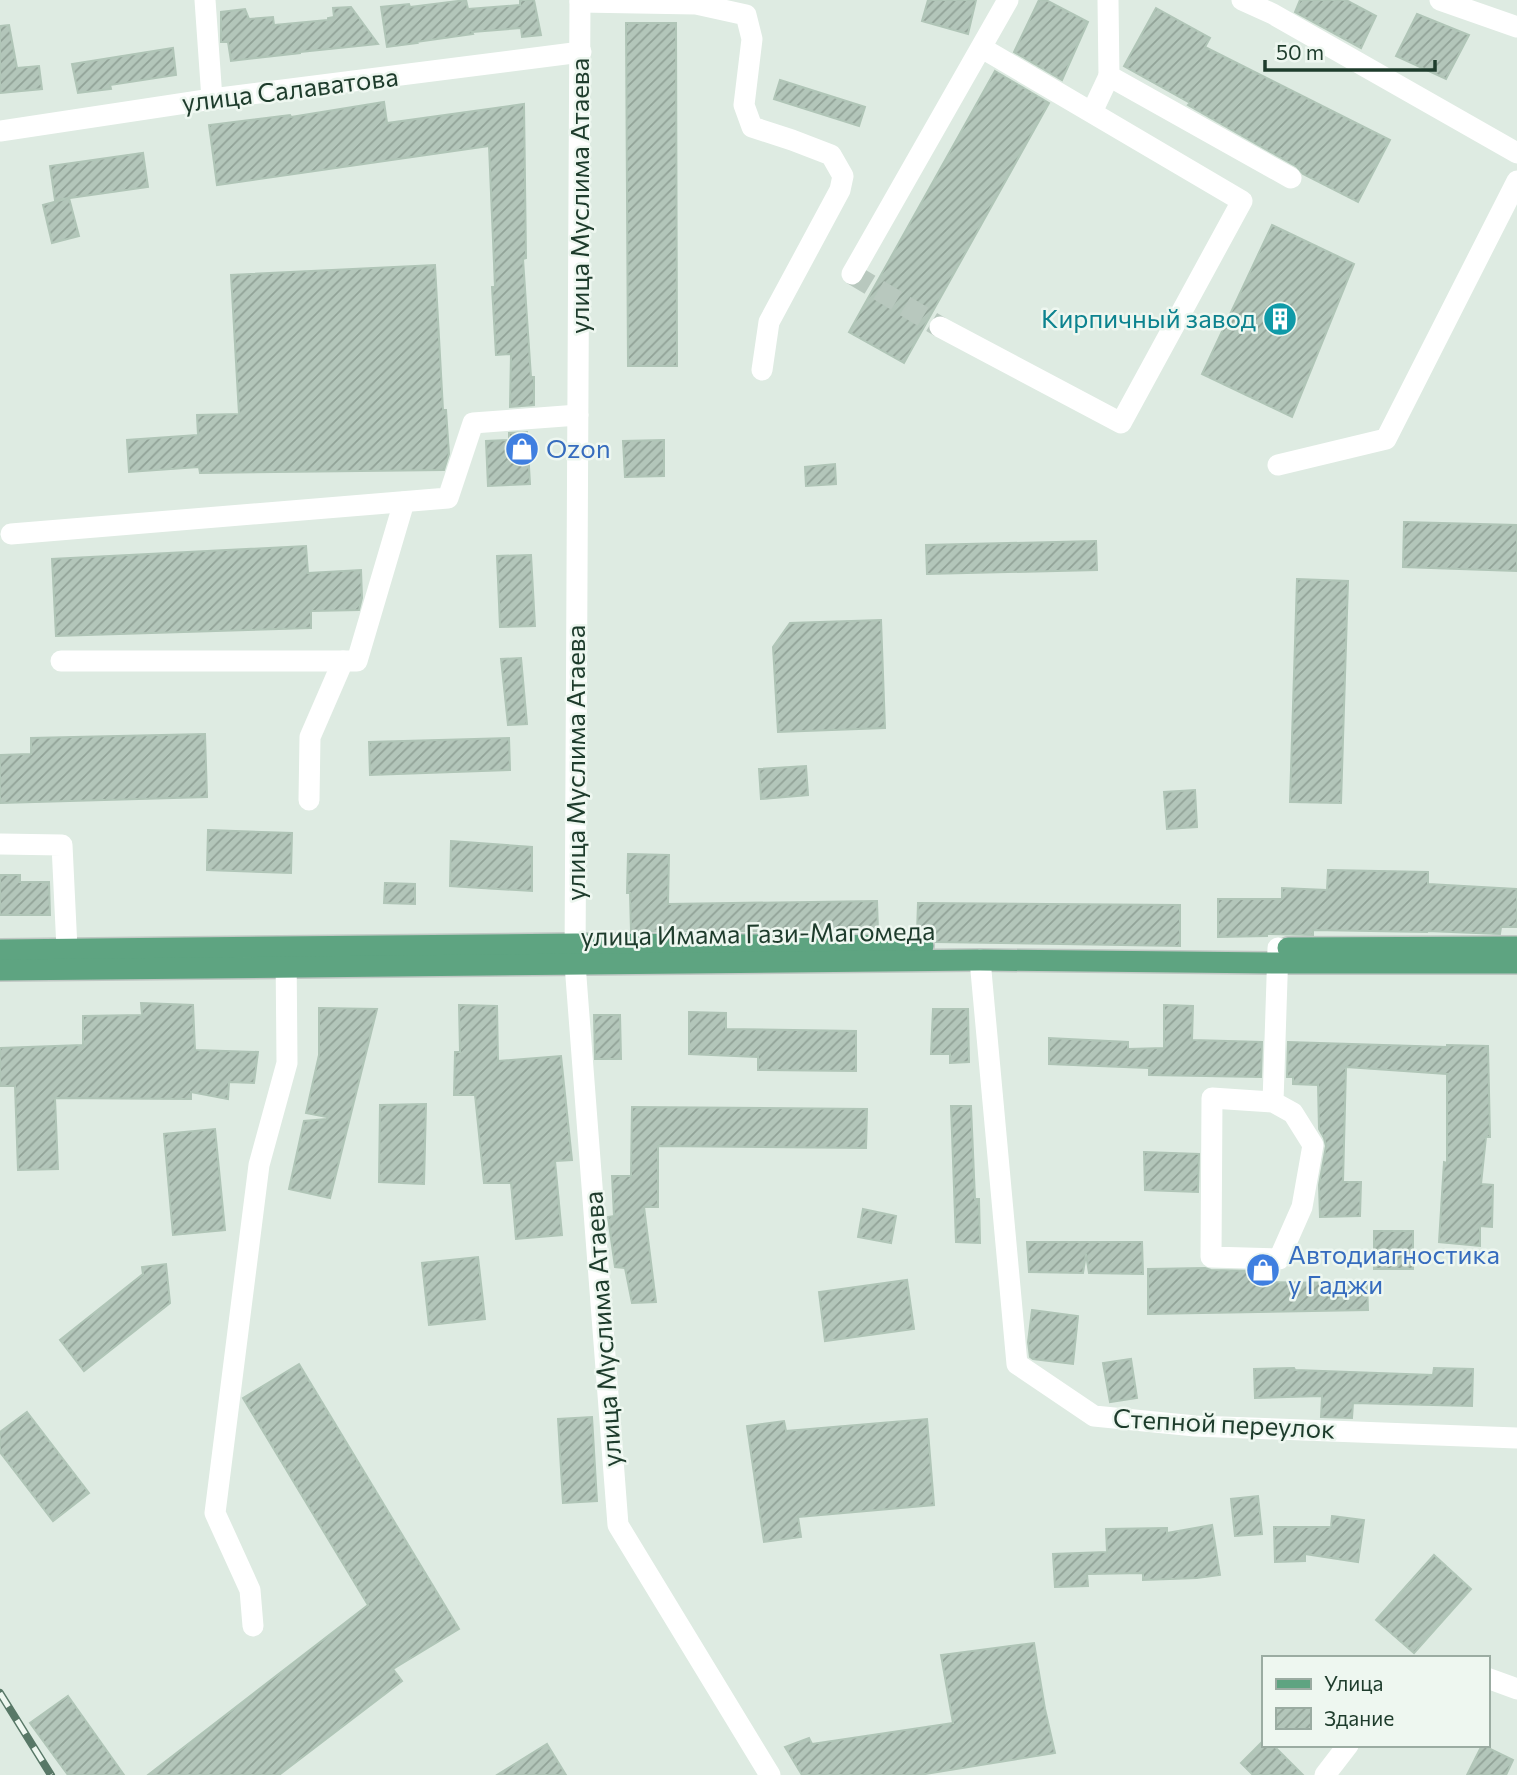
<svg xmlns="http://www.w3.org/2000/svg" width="1517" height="1775" font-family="Commissioner,sans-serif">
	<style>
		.building { fill: url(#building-hatch); stroke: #b0c5b7; stroke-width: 2 }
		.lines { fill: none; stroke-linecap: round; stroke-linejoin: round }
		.minor-tunnel { stroke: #b8c8be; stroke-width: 21; stroke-dasharray: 21 10; stroke-linecap: butt }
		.major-casing { stroke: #c0c8c4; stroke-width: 24 }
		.minor { stroke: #fff; stroke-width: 21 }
		.major { stroke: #5ea481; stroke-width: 21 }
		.rail-casing { stroke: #587867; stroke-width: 8 }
		.rail { stroke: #eef7f0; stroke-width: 5; stroke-dasharray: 16; stroke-linecap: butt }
		.labels { text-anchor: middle; stroke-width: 5; stroke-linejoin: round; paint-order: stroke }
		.street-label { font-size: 26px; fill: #1e3c2c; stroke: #eef7f0 }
		.culture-label { font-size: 26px; fill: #0d838f; stroke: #eef7f0; text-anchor: end }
		.shop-label { font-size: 26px; fill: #366cbe; stroke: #eef7f0; text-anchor: start }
	</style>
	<defs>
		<pattern id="building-hatch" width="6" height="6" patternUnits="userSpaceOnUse" patternTransform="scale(1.75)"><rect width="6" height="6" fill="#b3c6ba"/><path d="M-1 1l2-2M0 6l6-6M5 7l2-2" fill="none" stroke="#91a297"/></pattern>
	</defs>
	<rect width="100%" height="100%" fill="#deebe2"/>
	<g class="building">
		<path d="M466,0L468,9L520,5V0H534L541,35L522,37L521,28L472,32L473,34L416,42L417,43L387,47L381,7L409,4L410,7Z"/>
		<path d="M928,0H976L968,34L922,21Z"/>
		<path d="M1039,0H1046L1088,22L1062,80L1014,52Z"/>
		<path d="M1300,0H1346L1376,16L1361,48L1295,12Z"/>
		<path d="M351,7L378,44L300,52V53L231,61L228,42H221V12L245,9L249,19L273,17L274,25L328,20V18L334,17L333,8Z"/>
		<path d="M1156,8L1210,38L1205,47L1390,140L1358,202L1303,174L1297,167L1188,105L1190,103L1124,66Z"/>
		<path d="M1417,14L1469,35L1446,79L1396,56Z"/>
		<path d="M626,23H676L677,366H628Z"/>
		<path d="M9,25L17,68L39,66L42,89L0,93V26Z"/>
		<path d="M173,48L176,75L110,85L111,89L78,93L72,64Z"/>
		<path d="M995,71L1049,103L904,363L849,332Z"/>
		<path d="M780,80L865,107L859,126L774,99Z"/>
		<path d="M384,102L387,123L524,104L526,258L523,259L531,377H534V405L510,407L511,354L496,355L492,287H495L489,146L217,185L209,125L290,115L291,117Z"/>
		<path d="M143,153L148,187L55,200L50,166Z"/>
		<path d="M69,198L79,236L52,243L43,205Z"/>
		<path d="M1272,225L1354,264L1292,417L1202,374Z"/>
		<path d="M435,265L443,410H446L449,454L444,470L200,473L199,467L129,472L127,440L198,435L197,415L239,414L231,275Z"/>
		<path d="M527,432L530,484L488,486L486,441L509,440V433Z"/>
		<path d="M664,440V476L625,477L623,441Z"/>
		<path d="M835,464L836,484L806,486L805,467Z"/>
		<path d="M1404,522L1517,525V571L1403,567Z"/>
		<path d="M1096,541L1097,570L927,574L926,545Z"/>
		<path d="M306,546L308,573L361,570L362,598L359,610L311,611V628L56,636L52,559Z"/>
		<path d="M531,555L535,626L500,627L497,556Z"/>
		<path d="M1297,579L1348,581L1341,803L1290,802Z"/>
		<path d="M881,620L885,728L778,732L773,647L790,623Z"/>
		<path d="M521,658L527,724L508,725L501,659Z"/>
		<path d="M205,734L207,797L0,803V755L31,754V738Z"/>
		<path d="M509,738L510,770L370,775L369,742Z"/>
		<path d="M806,766L808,795L761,799L759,769Z"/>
		<path d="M1195,790L1197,827L1167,829L1164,792Z"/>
		<path d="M208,830L292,833L291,873L207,870Z"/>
		<path d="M451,841L532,847V891L450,886Z"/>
		<path d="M628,854L669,855L668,904L877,901L878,931H631L630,893H627Z"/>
		<path d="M1328,870L1428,872V884L1517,889V927H1501L1500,934L1427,931V932L1313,930V935L1267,934V936L1218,937V899H1282V888L1327,890Z"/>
		<path d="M0,875H20V882H49L50,915H0Z"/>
		<path d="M385,883L415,884V904L384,903Z"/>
		<path d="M918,903L1180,905V946L935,942L929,934L917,933Z"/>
		<path d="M141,1003L193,1005L195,1050L258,1052L254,1083L229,1082L228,1099L191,1092V1099L55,1098L58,1169L18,1170L15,1086H0V1048L83,1045V1016L142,1015Z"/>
		<path d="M459,1005L497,1006L498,1061L561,1056L572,1160L555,1161L562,1235L516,1239L511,1183H484L475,1095H454L455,1052H460Z"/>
		<path d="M1164,1005L1193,1006L1192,1040L1262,1042L1261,1077L1149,1075V1068L1049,1064V1038L1128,1042V1049L1164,1048Z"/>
		<path d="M319,1008L377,1009L330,1198L289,1189L304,1121L327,1119V1117L306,1113L319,1055Z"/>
		<path d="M933,1009H968L969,1062L950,1063V1054H931Z"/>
		<path d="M689,1012L726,1013V1029L856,1031V1071L758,1070V1057L689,1054Z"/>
		<path d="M594,1015H620L621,1059H595Z"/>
		<path d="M1288,1042L1447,1047V1045L1488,1046L1490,1137H1486L1481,1184L1493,1185L1492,1227L1480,1226V1246L1439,1242L1444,1162L1447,1163V1074L1346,1067L1343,1182H1361L1360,1216L1320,1217L1319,1185L1326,1146L1324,1138L1319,1129L1318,1085L1293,1084V1077H1287Z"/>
		<path d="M426,1104L424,1184L379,1182L380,1105Z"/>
		<path d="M951,1106H971L975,1199H979L980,1243L956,1242Z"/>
		<path d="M632,1107L867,1109L866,1148L658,1146V1207H644L656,1302L632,1303L625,1268L615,1267L608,1217L614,1216L612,1176H631Z"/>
		<path d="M215,1129L225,1230L173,1235L164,1134Z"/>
		<path d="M1144,1152L1199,1154L1198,1192L1145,1190Z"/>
		<path d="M863,1209L896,1216L891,1243L858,1237Z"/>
		<rect x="1374" y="1231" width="39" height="38"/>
		<path d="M1027,1242H1142L1143,1274L1089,1273L1086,1254L1083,1273L1029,1272Z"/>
		<path d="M478,1257L485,1319L429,1325L422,1263Z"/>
		<path d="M166,1264L170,1303L84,1371L60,1340L143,1274L142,1267Z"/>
		<path d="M1205,1268L1211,1270L1255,1271V1282L1367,1283L1368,1310L1148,1314V1269Z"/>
		<path d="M907,1280L914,1329L825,1341L819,1292Z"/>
		<path d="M1032,1310L1078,1316L1073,1364L1033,1359L1030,1357L1028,1342Z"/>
		<path d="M1131,1359L1137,1398L1110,1402L1103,1363Z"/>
		<path d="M299,1364L459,1629L393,1669L402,1681L279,1775H148L368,1605L243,1398Z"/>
		<path d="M1294,1368L1295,1370L1433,1375L1434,1368L1473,1369L1472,1406L1353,1403L1352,1418L1321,1417L1322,1396L1255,1398L1254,1369Z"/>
		<path d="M27,1412L89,1493L53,1521L0,1452V1432Z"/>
		<path d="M592,1417L597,1501L563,1503L558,1419Z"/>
		<path d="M927,1419L934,1505L798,1517L801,1537L764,1542L747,1426L784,1421L786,1431Z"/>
		<path d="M1258,1496L1262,1534L1235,1536L1231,1499Z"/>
		<path d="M1332,1516L1364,1520L1358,1562L1305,1554V1561L1275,1562L1274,1527H1331Z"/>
		<path d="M1212,1525L1220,1575L1197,1578L1143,1580V1573L1087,1574L1088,1586L1055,1587L1053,1554L1107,1552L1106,1529L1167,1528V1533Z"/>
		<path d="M1434,1555L1471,1589L1414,1653L1376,1620Z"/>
		<path d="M1034,1643L1045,1709L1055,1753L919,1775H802L785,1747L809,1738L812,1744L953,1723L941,1655Z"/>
		<path d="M68,1696L124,1775H68L30,1723Z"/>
		<path d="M1263,1741V1745H1273L1303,1775H1253L1241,1763Z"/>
		<path d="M547,1744L566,1775H497Z"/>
		<path d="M1482,1745L1513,1760L1506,1775H1467Z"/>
	</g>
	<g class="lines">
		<path class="minor-tunnel" d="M852,274L940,327"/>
		<g class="major-casing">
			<g id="major">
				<path d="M1288,948L1517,947"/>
				<path d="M0,950L575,944L923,946"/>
				<path d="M0,970L980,960L1277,963H1517"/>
			</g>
		</g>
		<g class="minor">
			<path d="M205,0L212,99"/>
			<path d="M580,0L575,964L618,1525L770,1775"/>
			<path d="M1108,0L1109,76L1291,178"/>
			<path d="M1242,0L1273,14L1517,153"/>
			<path d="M1440,0L1517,27"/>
			<path d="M580,2L696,4L746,15L752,39L744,105L752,127L792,140L831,155L843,176L840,190L769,322L762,370"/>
			<path d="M1092,112L1109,76"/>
			<path d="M0,131L212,99L581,52"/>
			<path d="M852,274L1008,0"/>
			<path d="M940,327L1121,423L1242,201L982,48"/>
			<path d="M1278,465L1386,439L1517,181"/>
			<path d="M11,534L448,498L473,423L578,415"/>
			<path d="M61,661H357L404,502"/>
			<path d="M309,800L310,737L343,661"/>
			<path d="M0,844L62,845L67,949"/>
			<path d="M980,960L1017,1364L1094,1416L1195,1426L1517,1438"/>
			<path d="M1273,1102L1293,1113L1313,1145L1302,1207L1279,1259L1211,1257L1212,1098L1273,1102L1278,948"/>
			<path d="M253,1626L250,1590L215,1513L259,1165L287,1063L286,949"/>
			<path d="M1487,1678L1517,1689"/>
			<path d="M1325,1775L1348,1745"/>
		</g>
		<use href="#major" class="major"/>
		<g class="rail-casing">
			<path id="rail" d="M0,1693L51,1775"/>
		</g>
		<use href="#rail" class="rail"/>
	</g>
	<defs>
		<g id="building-disc" transform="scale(1.75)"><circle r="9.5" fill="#0f9aa8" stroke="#eef7f0"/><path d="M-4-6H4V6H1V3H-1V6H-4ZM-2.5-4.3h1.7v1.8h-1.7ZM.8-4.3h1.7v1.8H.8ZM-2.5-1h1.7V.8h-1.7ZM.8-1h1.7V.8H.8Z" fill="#fff"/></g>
		<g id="shop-disc" transform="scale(1.75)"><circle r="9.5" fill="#3f7fe0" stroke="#eef7f0"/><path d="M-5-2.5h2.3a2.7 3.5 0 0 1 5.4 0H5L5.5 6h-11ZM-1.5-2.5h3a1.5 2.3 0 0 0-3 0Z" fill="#fff"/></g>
	</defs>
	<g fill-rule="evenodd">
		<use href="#building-disc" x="1280" y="319"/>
		<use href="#shop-disc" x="522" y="449"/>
		<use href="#shop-disc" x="1263" y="1270"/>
	</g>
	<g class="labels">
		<g class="street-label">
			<text transform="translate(290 90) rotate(-7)" y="9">улица Салаватова</text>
			<text transform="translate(580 196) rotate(-90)" y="9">улица Муслима Атаева</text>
			<text transform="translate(576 763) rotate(-90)" y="9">улица Муслима Атаева</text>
			<text transform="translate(758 934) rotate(-1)" y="9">улица Имама Гази-Магомеда</text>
			<text transform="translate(603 1329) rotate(-94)" y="9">улица Муслима Атаева</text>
			<text transform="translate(1224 1424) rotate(3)" y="9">Степной переулок</text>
		</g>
		<g class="culture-label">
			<text x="1256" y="328">Кирпичный завод</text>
		</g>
		<g class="shop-label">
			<text x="546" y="458">Ozon</text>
			<text x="1288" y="1264">Автодиагностика<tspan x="1288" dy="30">у Гаджи</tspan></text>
		</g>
	</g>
	<rect x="1262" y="1656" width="228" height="91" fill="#eef7f0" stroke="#9baca2" stroke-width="2"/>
	<rect x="1276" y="1679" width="35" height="10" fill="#5ea481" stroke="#9baca2" stroke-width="2"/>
	<text x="1324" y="1691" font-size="21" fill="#1e3c2c">Улица</text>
	<rect x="1276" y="1708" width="35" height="21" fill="url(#building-hatch)" stroke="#9baca2" stroke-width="2"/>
	<text x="1324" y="1726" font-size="21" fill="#1e3c2c">Здание</text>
	<path d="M1265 60v10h170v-10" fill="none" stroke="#1e3c2c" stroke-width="3.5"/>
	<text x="1276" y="60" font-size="21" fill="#1e3c2c" stroke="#eef7f0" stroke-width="5" paint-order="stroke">50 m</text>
</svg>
